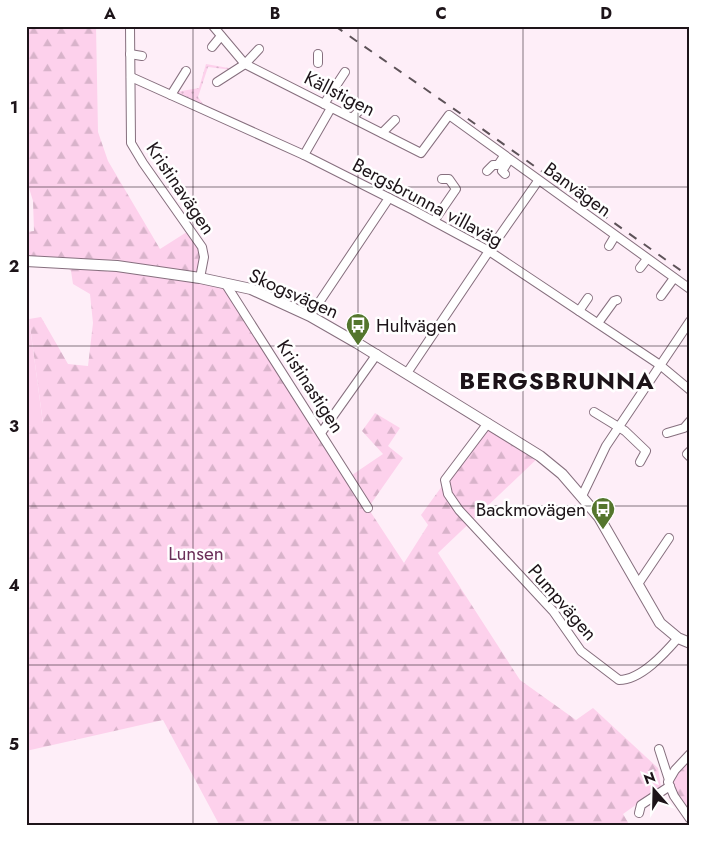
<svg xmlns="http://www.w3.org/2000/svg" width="716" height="852" font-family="Jost,sans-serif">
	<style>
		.grass { fill: url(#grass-dots) }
		.forest { fill: url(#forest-firs) }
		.pitch { fill: #fdd1ec }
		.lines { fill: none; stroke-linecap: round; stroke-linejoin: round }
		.minor-casing { stroke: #866f7e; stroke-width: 10 }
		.tertiary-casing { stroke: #866f7e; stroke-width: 12 }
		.minor { stroke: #fff; stroke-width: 8 }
		.tertiary { stroke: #fff; stroke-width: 10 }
		.rail { stroke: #5d5258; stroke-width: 2; stroke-dasharray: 9 9; stroke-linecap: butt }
		.grid { fill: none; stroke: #1d1419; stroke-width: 1; stroke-opacity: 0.55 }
		.labels { text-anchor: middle; stroke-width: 5; stroke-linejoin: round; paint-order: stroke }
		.street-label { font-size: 19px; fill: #1d1419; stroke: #fff }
		.poi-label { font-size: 19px; fill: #1d1419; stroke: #fff; text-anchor: start }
		.park-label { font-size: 19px; fill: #6b3059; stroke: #fff }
		.district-label { font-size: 24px; font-weight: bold; letter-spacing: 1px; fill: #1d1419; stroke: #fff }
		.neatline { fill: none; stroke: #1d1419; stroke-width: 2 }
		.grid-label { font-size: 16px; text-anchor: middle; font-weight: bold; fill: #1d1419 }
	</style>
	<defs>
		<pattern id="grass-dots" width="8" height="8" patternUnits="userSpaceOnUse" patternTransform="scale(1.25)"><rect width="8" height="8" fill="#fdd1ec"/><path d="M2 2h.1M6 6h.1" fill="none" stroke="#d8b3ca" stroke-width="1.8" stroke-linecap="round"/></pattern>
		<pattern id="forest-firs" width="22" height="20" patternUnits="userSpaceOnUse" patternTransform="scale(1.25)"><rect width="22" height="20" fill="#fdd1ec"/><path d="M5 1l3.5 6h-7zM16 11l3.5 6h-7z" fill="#d8b3ca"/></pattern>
	</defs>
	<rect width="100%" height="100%" fill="#feeef8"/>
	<path class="grass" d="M206,64L234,69L232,70L208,67L198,97L203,104L176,92L199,88Z"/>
	<g class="forest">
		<path d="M26,26H96L98,132L108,161L160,249L190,230L202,247L200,278L225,283L349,477L383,454L362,431L375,413L400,428L388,446L403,458L368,508L404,563L428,525L421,515L488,423L540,456L438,553L520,680L576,720L593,708L658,768L661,787L623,814L630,826H220L163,720L26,751V426L43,423L29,319L41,317L68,364L88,366L93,323L90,294L73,284L71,271L57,257L26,256V232L34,231L33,201L26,178Z"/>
		<path d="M683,760L690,766V819L668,782Z"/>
	</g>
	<path class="pitch" d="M26,319H29L43,424L26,426Z"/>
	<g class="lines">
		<g class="minor-casing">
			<g id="minor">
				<path d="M130,26L131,143L143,163L202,247L204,257L200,278"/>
				<path d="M213,26L245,64L421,153L449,115L690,289"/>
				<path d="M212,47L221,36"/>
				<path d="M130,54L142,56"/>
				<path d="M318,63V54"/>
				<path d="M131,77L304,155L413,210L489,251L660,365L690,390"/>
				<path d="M217,82L245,64L259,49"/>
				<path d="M171,95L186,71"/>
				<path d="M324,104L345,72"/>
				<path d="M352,118L361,109"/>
				<path d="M382,133L395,120"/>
				<path d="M304,155L331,108"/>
				<path d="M487,171L493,165H498L504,156"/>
				<path d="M505,174L502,171L509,160"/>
				<path d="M434,221L456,189L449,179H442"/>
				<path d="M609,246L615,236"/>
				<path d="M640,268L647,259"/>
				<path d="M225,283L368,508"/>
				<path d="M661,296L674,278"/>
				<path d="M579,311L588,298"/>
				<path d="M310,316L389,198"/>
				<path d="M598,323L614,301L617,300"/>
				<path d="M407,373L489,251L538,181"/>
				<path d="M594,412L625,431L646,451L640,462"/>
				<path d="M488,423L445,480L448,494L459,510L553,611L581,651L619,680C641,680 665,653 678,638"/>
				<path d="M321,433L377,354"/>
				<path d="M667,433L684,428L690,421"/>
				<path d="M690,451L687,454L690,457"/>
				<path d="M582,496L606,446L690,321"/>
				<path d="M638,584L669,538"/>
				<path d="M659,749L669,780"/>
				<path d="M690,754L675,770L668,782L674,796L690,819"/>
				<path d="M639,813L641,805L670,786"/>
			</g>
		</g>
		<g class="tertiary-casing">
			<path id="tertiary" d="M26,261L117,266L200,278L251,289L310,316L357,343L540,456L562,474L599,517L660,623L678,638L690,643"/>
		</g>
		<use href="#minor" class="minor"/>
		<use href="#tertiary" class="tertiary"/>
		<path class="rail" d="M335,26L464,116L690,277"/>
	</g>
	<path class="grid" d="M193,26V826M358,26V826M523,26V826M26,187H690M26,346H690M26,506H690M26,665H690"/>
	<defs>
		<g id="bus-pin" transform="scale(1.25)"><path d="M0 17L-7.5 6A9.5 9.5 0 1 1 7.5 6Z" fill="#54762d" stroke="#fff"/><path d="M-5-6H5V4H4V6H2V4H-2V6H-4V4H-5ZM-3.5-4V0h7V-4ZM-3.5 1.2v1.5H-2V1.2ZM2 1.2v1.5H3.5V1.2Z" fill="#fff"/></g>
	</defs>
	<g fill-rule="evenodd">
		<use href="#bus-pin" x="358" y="325"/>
		<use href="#bus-pin" x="603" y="509"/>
	</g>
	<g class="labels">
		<g class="street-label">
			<text transform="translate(340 93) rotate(27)" y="7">Källstigen</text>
			<text transform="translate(181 188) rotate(56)" y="7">Kristinavägen</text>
			<text transform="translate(578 189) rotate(36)" y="7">Banvägen</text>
			<text transform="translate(428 202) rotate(28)" y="7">Bergsbrunna villaväg</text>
			<text transform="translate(294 293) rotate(24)" y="7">Skogsvägen</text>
			<text transform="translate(311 386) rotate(57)" y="7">Kristinastigen</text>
			<text transform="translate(563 602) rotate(49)" y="7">Pumpvägen</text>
		</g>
		<g class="poi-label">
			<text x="376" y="332">Hultvägen</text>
			<text x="586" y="516" text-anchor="end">Backmovägen</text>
		</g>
		<g class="park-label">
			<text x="196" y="560">Lunsen</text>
		</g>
		<g class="district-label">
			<text x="557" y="389">BERGSBRUNNA</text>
		</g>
	</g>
	<rect width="716" height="852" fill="none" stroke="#ffffff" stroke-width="55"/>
	<g transform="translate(654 790) rotate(340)" stroke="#ffffff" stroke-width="4" paint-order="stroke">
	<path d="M0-4L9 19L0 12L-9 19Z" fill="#1d1419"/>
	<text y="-8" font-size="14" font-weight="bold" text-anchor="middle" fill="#1d1419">N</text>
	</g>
	<rect x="28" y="28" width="660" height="796" class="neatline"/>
	<g class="grid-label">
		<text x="110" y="19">A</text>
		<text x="275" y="19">B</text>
		<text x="441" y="19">C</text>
		<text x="606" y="19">D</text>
		<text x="14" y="113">1</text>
		<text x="14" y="272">2</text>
		<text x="14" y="432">3</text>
		<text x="14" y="591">4</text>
		<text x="14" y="750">5</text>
	</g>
</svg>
